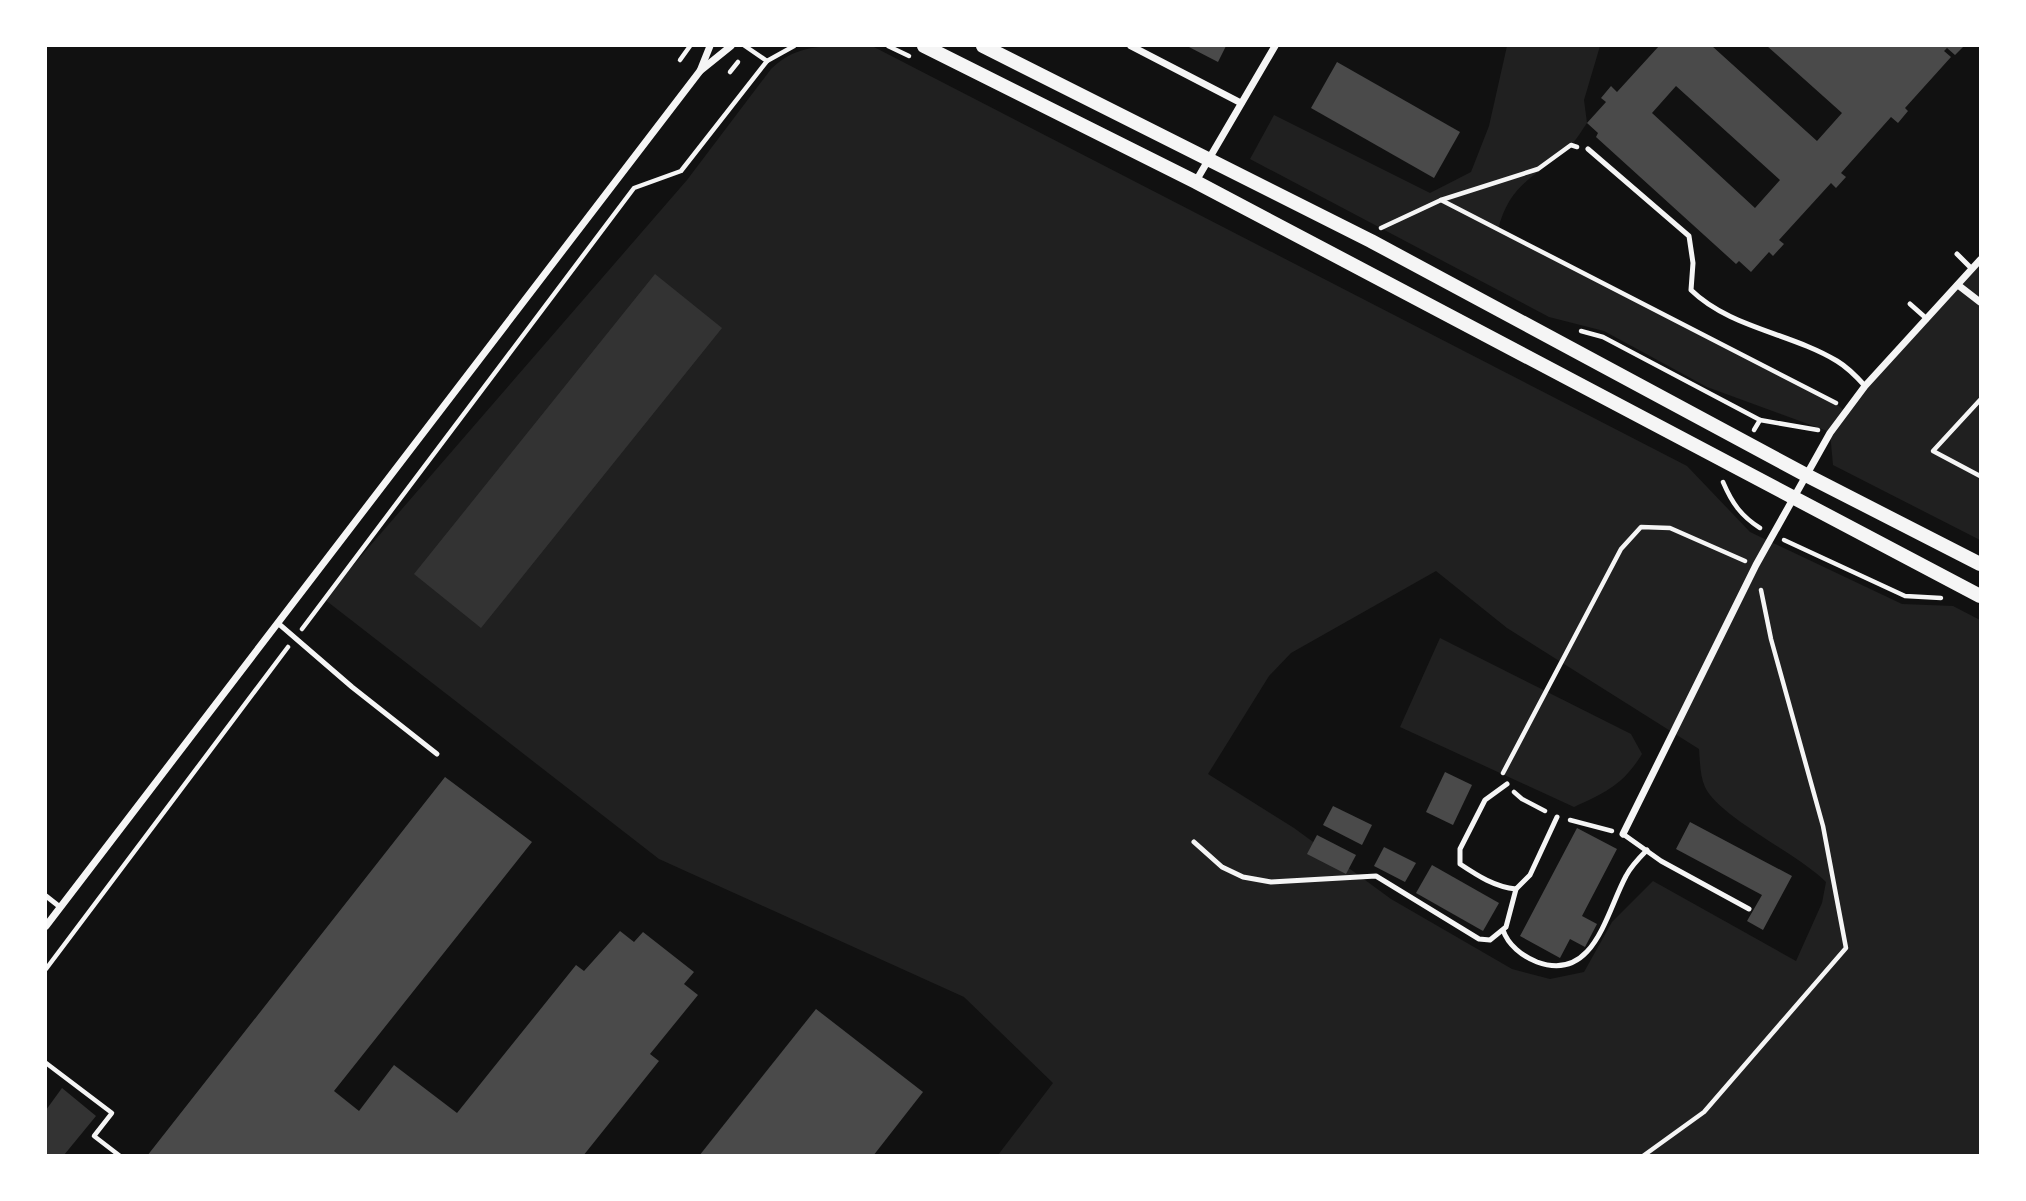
<svg xmlns="http://www.w3.org/2000/svg" width="2026" height="1201" font-family="'Archivo Narrow',sans-serif">
	<style>
		.green { fill: #202020; fill-rule: evenodd }
		.water { fill: #333 }
		.building { fill: #4a4a4a; fill-rule: evenodd }
		.lines { fill: none; stroke-linecap: round; stroke-linejoin: round }
		.path { stroke: #f5f5f5; stroke-width: 4.5 }
		.service { stroke: #f5f5f5; stroke-width: 5 }
		.minor { stroke: #f5f5f5; stroke-width: 7 }
		.secondary { stroke: #f5f5f5; stroke-width: 14 }
	</style>
	<rect width="100%" height="100%" fill="#111"/>
	<g class="green">
		<path d="M829,46H872L1687,466L1750,532L1902,604L1953,606L1980,620V1155H998L1053,1083L964,997L659,859L324,599L687,180L771,69C789,52 804,48 829,46ZM1436,571L1507,628L1699,749C1700,762 1700,776 1705,787C1720,818 1797,853 1826,882L1822,903L1796,961L1653,881L1612,922L1584,972L1550,979L1512,969L1391,899L1294,828L1208,774L1269,676L1291,653Z"/>
		<path d="M1507,46H1600L1584,100L1587,123C1582,130 1577,139 1571,145C1540,176 1510,180 1498,230L1833,400L1844,411L1980,260V540L1833,465L1830,432L1707,387L1604,331L1549,317L1250,159L1274,115L1430,193L1471,172L1489,126Z"/>
		<path d="M1440,638L1631,734L1642,754C1623,785 1606,792 1574,807L1400,727Z"/>
	</g>
	<g class="water">
		<path d="M655,274L722,328L481,628L414,574Z"/>
		<path d="M62,1088L96,1116L64,1155H46V1110Z"/>
	</g>
	<g class="building">
		<path d="M1187,46H1226L1218,62Z"/>
		<path d="M1659,46H1712L1817,141L1842,113L1767,46H1964L1955,55L1947,48L1944,51L1951,57L1905,108L1908,111L1898,123L1891,117L1841,173L1846,177L1836,188L1831,183L1779,240L1784,244L1773,256L1769,252L1751,272L1739,261L1736,264L1596,137L1598,133L1587,123L1606,102L1601,98L1611,86L1617,92ZM1676,86L1780,180L1755,208L1652,113Z"/>
		<path d="M1337,62L1460,132L1434,178L1311,108Z"/>
		<path d="M1445,772L1472,785L1453,825L1426,812Z"/>
		<path d="M445,777L532,842L334,1091L359,1111L394,1065L457,1113L576,965L584,971L620,931L634,942L643,932L694,972L684,984L698,995L650,1054L659,1061L583,1156H147Z"/>
		<path d="M1333,806L1372,825L1362,845L1323,825Z"/>
		<path d="M1690,822L1792,876L1763,930L1747,921L1762,895L1676,849Z"/>
		<path d="M1577,828L1617,849L1582,916L1597,924L1585,947L1570,939L1560,958L1520,936Z"/>
		<path d="M1317,835L1356,855L1346,874L1307,854Z"/>
		<path d="M1384,847L1416,863L1405,882L1374,866Z"/>
		<path d="M1432,865L1499,903L1483,931L1416,893Z"/>
		<path d="M816,1009L923,1092L873,1156H699Z"/>
	</g>
	<g class="lines">
		<g class="path">
			<path d="M745,46L767,61L794,46"/>
			<path d="M888,46L909,56"/>
			<path d="M680,60L690,46"/>
			<path d="M730,72L738,62"/>
			<path d="M1441,200L1836,403"/>
			<path d="M1381,228L1441,200L1538,169L1571,145L1577,147"/>
			<path d="M1581,331L1603,337L1760,420L1754,430"/>
			<path d="M1980,400L1933,451L1980,476"/>
			<path d="M1760,420L1818,430"/>
			<path d="M1723,482C1732,503 1741,516 1760,528"/>
			<path d="M1784,540L1905,596L1941,598"/>
			<path d="M302,629L634,188L681,171L767,61"/>
			<path d="M1503,773L1621,549L1641,527L1670,528L1745,561"/>
			<path d="M1514,792L1522,799L1545,811"/>
			<path d="M1570,820L1612,831"/>
			<path d="M46,969L288,647"/>
			<path d="M46,1063L112,1113L94,1136L120,1156"/>
			<path d="M1643,1156L1704,1112L1846,948L1823,826L1771,639L1761,590"/>
		</g>
		<g class="service">
			<path d="M1588,149L1689,236L1693,263L1691,290C1730,328 1791,333 1837,361C1847,367 1857,377 1865,386"/>
			<path d="M1957,254L1972,269"/>
			<path d="M1910,304L1927,319"/>
			<path d="M279,624L352,687L437,754"/>
			<path d="M1507,784L1485,800L1460,849V864C1478,876 1495,887 1516,889L1530,875L1557,817"/>
			<path d="M1623,834L1661,861L1749,909"/>
			<path d="M1194,842L1222,867L1243,877L1271,882L1376,876L1479,939L1490,940L1506,927L1516,889"/>
			<path d="M46,896L60,907"/>
			<path d="M1503,930C1508,945 1522,956 1537,962C1594,983 1606,913 1626,876C1631,866 1639,858 1647,850"/>
		</g>
		<g class="minor">
			<path d="M1131,46L1241,103"/>
			<path d="M700,71L710,46"/>
			<path d="M1196,181L1275,46"/>
			<path d="M1958,285L1980,302"/>
			<path d="M1623,834L1756,565L1830,433L1865,386L1980,260"/>
			<path d="M46,926L700,71L731,46"/>
		</g>
		<g class="secondary">
			<path d="M924,46L1196,182L1980,596"/>
			<path d="M983,46L1371,241L1806,475L1980,564"/>
		</g>
	</g>
	<rect width="2026" height="1201" fill="none" stroke="#ffffff" stroke-width="94"/>
</svg>
